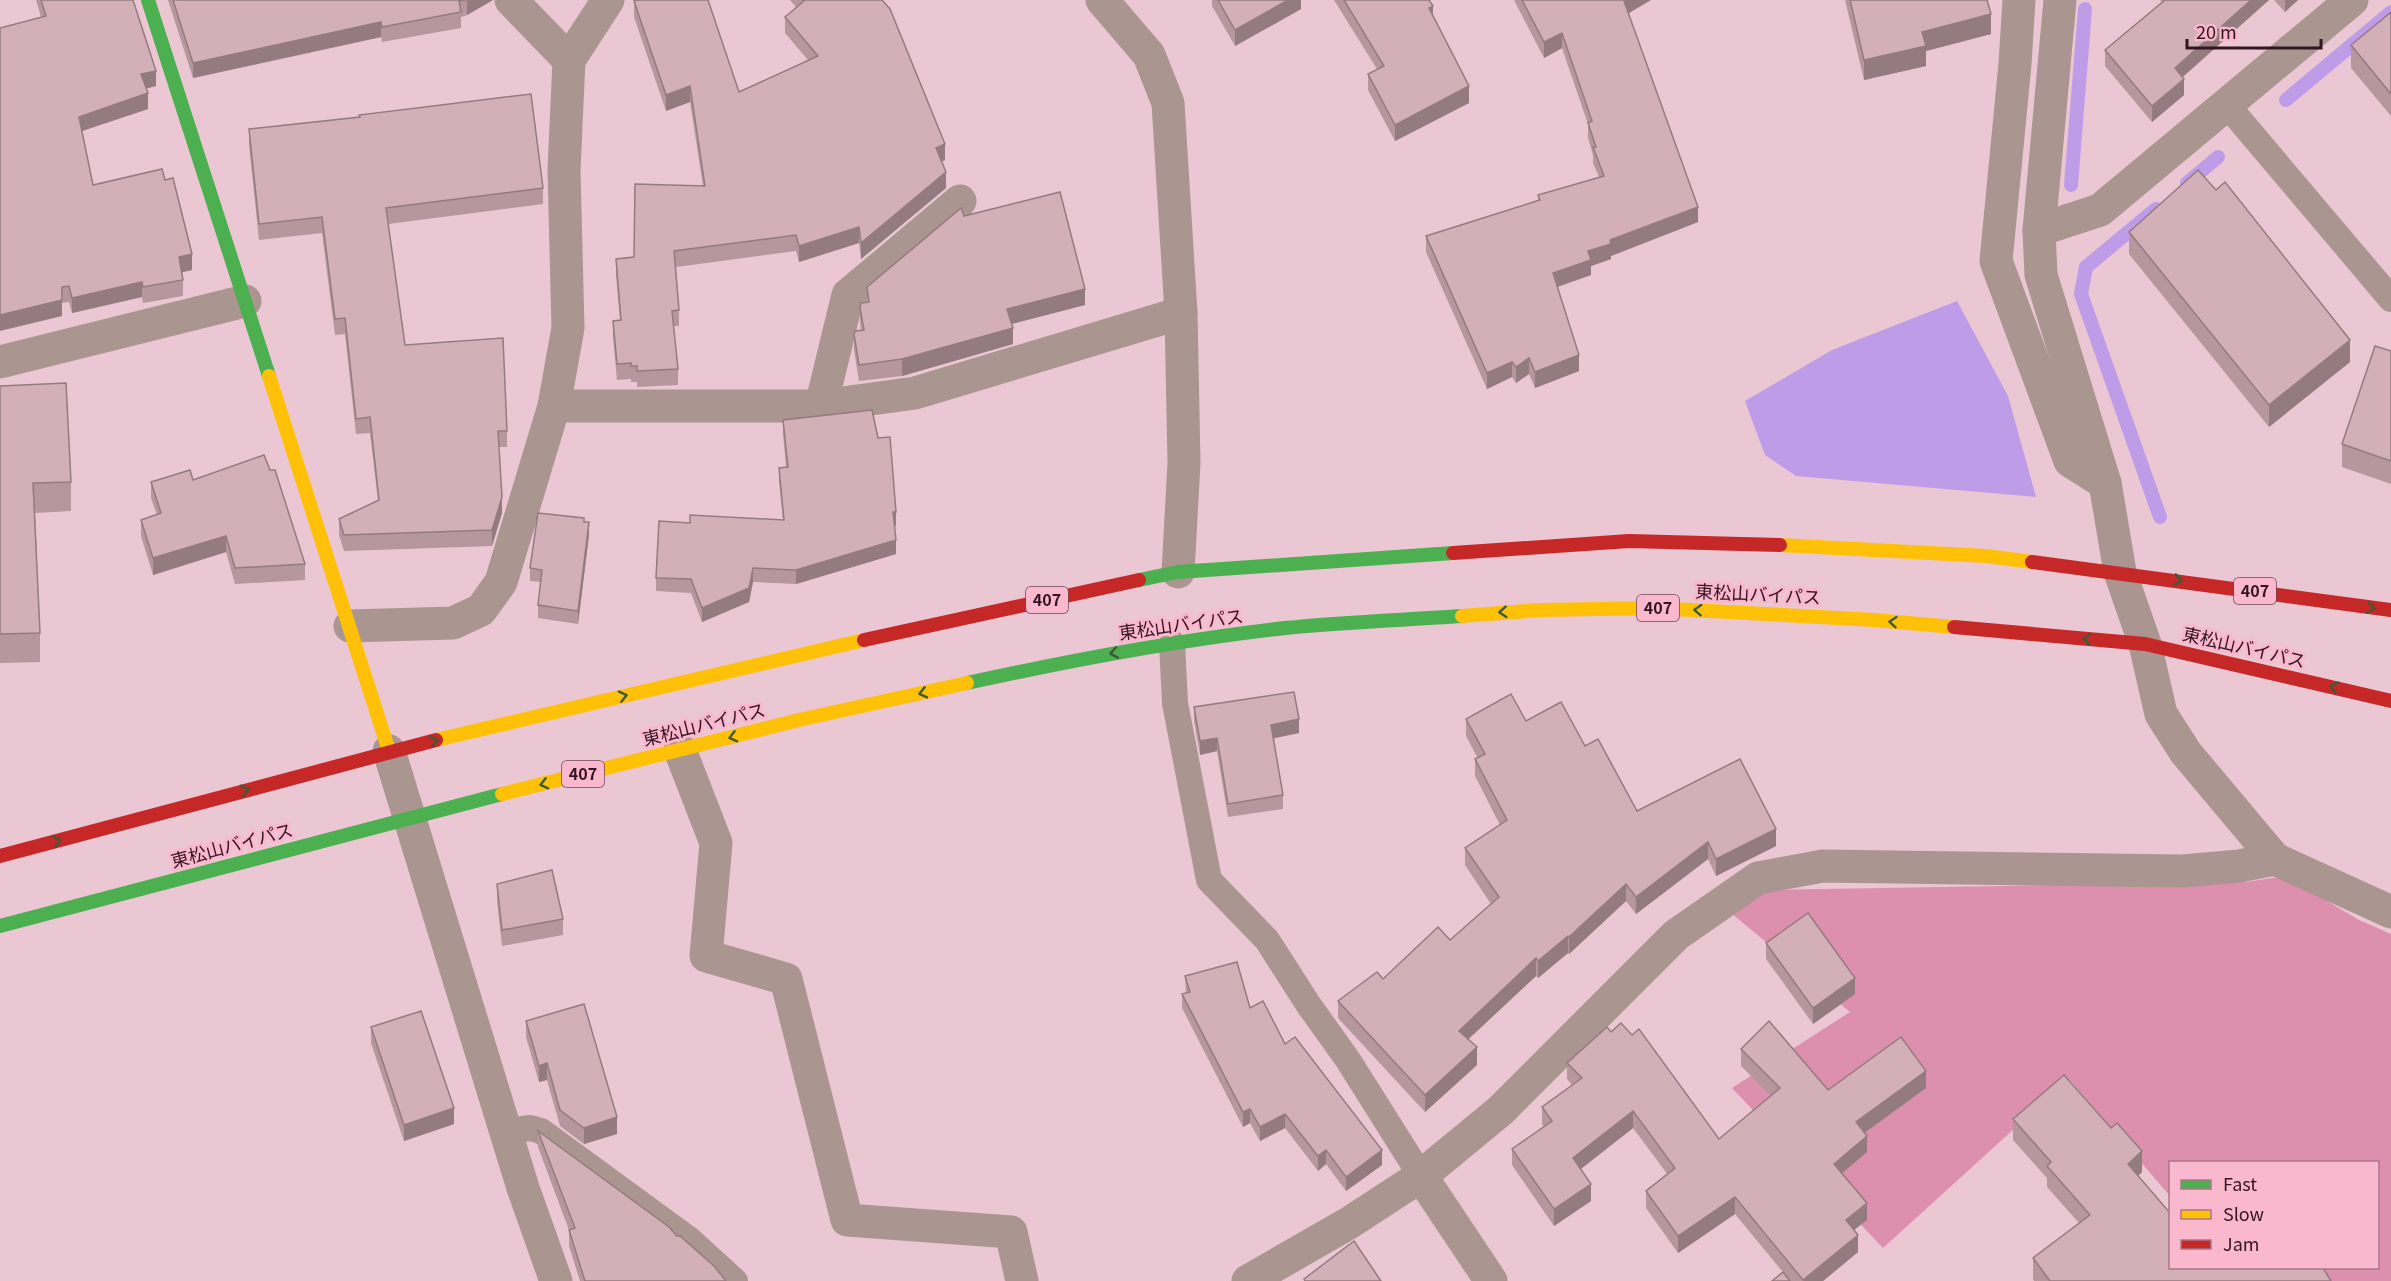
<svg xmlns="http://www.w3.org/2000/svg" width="2391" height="1281" font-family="Georgia,'Noto Sans JP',serif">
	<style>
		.forest { fill: #dd8fae }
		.water { fill: #be9ce8 }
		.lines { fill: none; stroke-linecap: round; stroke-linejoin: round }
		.stream { stroke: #be9ce8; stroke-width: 14 }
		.lane { stroke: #aa9590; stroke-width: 26 }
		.street { stroke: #aa9590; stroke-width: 33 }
		.fast { stroke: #4caf50; stroke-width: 14 }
		.slow { stroke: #ffc107; stroke-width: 14 }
		.jam { stroke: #c62828; stroke-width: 14 }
		.wall { fill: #b5979d }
		.shaded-wall { fill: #947b80 }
		.building { fill: #d3b0b7; stroke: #947b80; stroke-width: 1.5 }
		.oneway { stroke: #3e5a36 }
		.labels { text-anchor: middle; stroke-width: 6; stroke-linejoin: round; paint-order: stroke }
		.shield { fill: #fab8ce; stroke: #6f4655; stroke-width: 1.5 }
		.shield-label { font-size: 16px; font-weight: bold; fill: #331521 }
		.street-label { font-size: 18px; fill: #331521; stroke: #fab8ce }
	</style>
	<rect width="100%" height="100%" fill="#ebc7d3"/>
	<path class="forest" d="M2285,876L2359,920L2391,934V1281H2328L2320,1268H2378V1162H2170V1196L2069,1079L1883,1248L1732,1088L1850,1012L1731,913L1763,890L2246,882Z"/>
	<path class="water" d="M1957,301L2008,396L2036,497L1796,476L1765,455L1745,401L1832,350Z"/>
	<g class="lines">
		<g class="stream">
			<path d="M2286,100L2391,12"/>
			<path d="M2187,183L2218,157"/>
			<path d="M2071,185L2085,9"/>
			<path d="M2156,209L2086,267L2081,294L2160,517"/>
		</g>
		<g class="lane">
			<path d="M2227,105L2391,299"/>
			<path d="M1172,643L1175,703L1209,880L1267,940L1308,1004L1348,1060L1421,1176"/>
			<path d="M506,1131L530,1128L541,1131L690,1240L735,1281"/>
		</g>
		<g class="street">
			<path d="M511,0L569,60"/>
			<path d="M1102,0L1149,55L1168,103L1181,313L1184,463L1178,572"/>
			<path d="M2019,0L2015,64L1996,261L2070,461L2105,483"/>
			<path d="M2060,0L2039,230L2041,275L2105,483L2120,572L2145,644L2161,714L2186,753L2275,859L2391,912"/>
			<path d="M2039,230L2100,210L2352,0"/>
			<path d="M0,362L245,301"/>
			<path d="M554,406H821L915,393L1181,313"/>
			<path d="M821,406L848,295L960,201"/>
			<path d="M350,626L453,623L481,610L501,582L554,406L568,328L564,170L569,60L608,0"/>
			<path d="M680,750L716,843L706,956L786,979L847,1220L1011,1232L1022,1281"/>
			<path d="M389,751L523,1188L556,1281"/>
			<path d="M1421,1176L1491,1281"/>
			<path d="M1248,1281L1349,1223L1421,1176L1500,1111L1676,935L1758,878L1823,866L2183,871L2239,866L2275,859"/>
		</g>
		<g class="fast">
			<path d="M148,0L269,376"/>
			<path d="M1139,580L1178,572L1453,553"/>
			<path d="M967,683C1072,660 1178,640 1285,628C1344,622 1404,620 1462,616"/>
			<path d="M0,926L502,794"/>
		</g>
		<g class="slow">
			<path d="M269,376L389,751"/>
			<path d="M1780,545L1986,556L2032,562"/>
			<path d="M1462,616L1541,610L1655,608L1874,620L1954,627"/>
			<path d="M436,740L864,640"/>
			<path d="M502,794L803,719L967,683"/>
		</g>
		<g class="jam">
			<path d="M1453,553L1629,541L1780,545"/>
			<path d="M2032,562L2391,610"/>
			<path d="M1954,627L2145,644L2391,701"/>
			<path d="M864,640L1139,580"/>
			<path d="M0,856L436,740"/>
		</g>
	</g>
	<g class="wall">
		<path d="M36,0H133L156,86L147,88L148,109L82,131L93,185L165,180L192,270L182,272L183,280V296L143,303L142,297L72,313L69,302L62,303V316L41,17Z"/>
		<path d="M168,0H493L467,15L461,17V28L382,42L381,37L193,78Z"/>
		<path d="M790,0H882L945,160L942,161L946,188L861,259L859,243L799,262L796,251L676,267L679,310V326H673L678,369V385L637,387V382H631V379L617,380L613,337V321L620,320L616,275V259L634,257L703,186L690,102L666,111L634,17V1L739,92L808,60L785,33V17L796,7Z"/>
		<path d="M1212,0H1301V9L1235,46L1212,6Z"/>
		<path d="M1334,0H1429L1433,15L1469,103L1395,141L1368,90V74L1377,69Z"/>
		<path d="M1514,0H1651L1628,13L1698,222L1611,256V259L1591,266V275L1558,287L1579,371L1535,388L1529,374L1516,383L1512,377L1487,389L1426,252V236L1538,200V195L1599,177L1593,163V155L1588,138V124L1562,48L1544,58Z"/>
		<path d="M1845,0H1987L1991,34L1926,51V66L1864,80Z"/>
		<path d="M2160,0H2269L2182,77L2184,95L2152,122L2105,66V50L2162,2Z"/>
		<path d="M2274,0H2298L2285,12Z"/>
		<path d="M2391,12V116L2351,68V45Z"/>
		<path d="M249,129L543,188V204L388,224L405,345L507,431V447H499L502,513L492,546L344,551L339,535V519L378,501L370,433L356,434L345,334L335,335L322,233L259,240L249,145Z"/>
		<path d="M964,216L1085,305L1012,324L1013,344L902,376L859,381L854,350V334L861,330L860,324V308L867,302V287Z"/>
		<path d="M2129,232L2350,362L2269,427L2129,254Z"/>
		<path d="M2391,351V484L2342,467V444Z"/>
		<path d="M0,386L71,482V511L35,513L40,633V662L0,663Z"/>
		<path d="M783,420L896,526H894L896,554L796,584L753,582L749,602L702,622L691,593L656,591V578L690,523L783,520L779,482V468L786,467L783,434Z"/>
		<path d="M193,480L305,564V580L235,584L226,552L153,575L141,536V520L157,515L151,498V482Z"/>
		<path d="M584,522L589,535L578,624L538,618V605L541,582L530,581V568Z"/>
		<path d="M1194,707L1299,733L1273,738L1283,795V809L1228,817L1217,751L1200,755L1194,721Z"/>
		<path d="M1466,719L1526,721L1585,746L1637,811L1776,846L1716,876L1708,859L1636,914L1626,901L1569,954L1568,953L1538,978L1536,976L1468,1039L1477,1065L1425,1112L1338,1018V1001L1383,979L1450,940L1491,904L1465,865V848L1500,825L1475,776V759L1477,757L1466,736Z"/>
		<path d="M497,884L563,919V935L502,946L497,900Z"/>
		<path d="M1766,943L1855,994L1813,1024L1766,959Z"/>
		<path d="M1185,976L1250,1008L1285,1044L1382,1165L1346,1191L1326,1164L1318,1171L1285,1128L1260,1141L1250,1123L1243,1127L1182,1008V994L1186,993Z"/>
		<path d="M526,1021L617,1134L584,1144L560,1126L547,1080L539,1082L526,1037Z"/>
		<path d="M371,1027L454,1124L404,1141L371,1043Z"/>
		<path d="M1611,1032L1719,1139L1771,1096L1741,1066V1049L1828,1090L1926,1088L1864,1133L1867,1152L1842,1173L1867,1220L1854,1230L1858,1252L1823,1281H1772L1783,1272L1735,1214L1678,1253L1646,1208V1191L1668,1175L1633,1128L1581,1169L1591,1201L1554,1226L1512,1165V1149L1544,1127L1542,1124V1107L1572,1085L1567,1079V1063Z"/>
		<path d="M2013,1119L2142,1172L2138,1176L2170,1268L2331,1281H2034L2033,1279V1258L2079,1223L2047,1187V1178L2013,1140Z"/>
		<path d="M538,1131L677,1236L726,1281H580L569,1246V1230L538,1147Z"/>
	</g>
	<g class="shaded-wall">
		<path d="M467,0H493L467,15Z"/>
		<path d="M1288,0H1301V9L1235,46V30Z"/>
		<path d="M1625,0H1651L1624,16V1Z"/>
		<path d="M2251,0H2269L2175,84V68Z"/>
		<path d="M2285,0H2298L2285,12Z"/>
		<path d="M1433,6V22L1429,8Z"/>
		<path d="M1991,14V34L1926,51V66L1864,80V60L1922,32Z"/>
		<path d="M381,22V37L193,78V63Z"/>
		<path d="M1562,33V48L1544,58V42Z"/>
		<path d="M156,71V86L141,90V74Z"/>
		<path d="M2184,79V95L2152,122V106Z"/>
		<path d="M690,86V102L666,111V95Z"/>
		<path d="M1469,86V103L1395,141V125Z"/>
		<path d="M148,93V109L79,132V117Z"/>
		<path d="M945,144V160L936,164V148Z"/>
		<path d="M946,172V188L861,259V243Z"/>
		<path d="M1698,207V222L1611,256V259L1591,266V275L1553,288V273L1588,251L1610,240Z"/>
		<path d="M859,227V243L799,262V246Z"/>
		<path d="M192,254V270L179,273V257Z"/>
		<path d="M142,282V297L72,313V298Z"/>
		<path d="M1085,289V305L1007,325V309Z"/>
		<path d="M62,300V316L0,331V315Z"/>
		<path d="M1013,328V344L902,376V359Z"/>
		<path d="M2350,340V362L2269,427V405Z"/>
		<path d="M1579,355V371L1535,388V372Z"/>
		<path d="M1529,358V374L1516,383V367Z"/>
		<path d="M1512,362V377L1487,389V373Z"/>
		<path d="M502,497V513L492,546V530Z"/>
		<rect x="893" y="512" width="3" height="14"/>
		<path d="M589,522V535L578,624V611Z"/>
		<path d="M226,536V552L153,575V558Z"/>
		<path d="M896,540V554L796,584V570Z"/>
		<path d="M753,568V582L749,602L702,622V608Z"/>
		<path d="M1299,719V733L1271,739V725Z"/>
		<path d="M1217,738V751L1200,755V741Z"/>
		<path d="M1776,829V846L1716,876V859Z"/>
		<path d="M1708,842V859L1636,914V897Z"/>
		<path d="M1626,884V901L1569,954V937Z"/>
		<path d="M1568,936V953L1538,978V961Z"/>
		<path d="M1536,958V976L1459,1048V1031Z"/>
		<path d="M1855,978V994L1813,1024V1008Z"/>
		<path d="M1477,1047V1065L1425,1112V1095Z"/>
		<path d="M547,1063V1080L539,1082V1066Z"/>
		<path d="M1926,1071V1088L1856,1139V1122Z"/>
		<path d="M454,1108V1124L404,1141V1125Z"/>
		<path d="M1250,1109V1123L1243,1127V1112Z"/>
		<path d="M1633,1111V1128L1573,1175V1158Z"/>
		<path d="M1285,1114V1128L1260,1141V1127Z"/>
		<path d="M617,1117V1134L584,1144V1128Z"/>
		<path d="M1867,1136V1152L1834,1180V1164Z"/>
		<path d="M1326,1150V1164L1318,1171V1156Z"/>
		<path d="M1382,1150V1165L1346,1191V1177Z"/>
		<path d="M2142,1151V1172L2128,1185V1164Z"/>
		<path d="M1591,1184V1201L1554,1226V1209Z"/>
		<path d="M1735,1197V1214L1678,1253V1236Z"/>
		<path d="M1867,1203V1220L1846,1236V1220Z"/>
		<path d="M1858,1235V1252L1823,1281H1803Z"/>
	</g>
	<g class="building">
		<path d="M41,0H133L156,71L141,74L148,93L79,117L93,185L162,169L165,180L173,178L192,254L179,257L183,280L143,287L142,282L72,298L69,286L62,287V300L0,315V28L46,16Z"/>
		<path d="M173,0H466L459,1L461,12L382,27L381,22L193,63Z"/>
		<path d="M638,0H708L739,92L818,56L785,17L804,1L803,0H882L890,9L945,144L936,148L946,172L861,243L859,227L799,246L796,235L674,251L679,310L672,311L678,369L637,371V366H631V363L617,364L613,321L621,320L616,259L634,257L635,184L705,186L690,86L666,95L634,1Z"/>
		<path d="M1218,0H1288L1235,30Z"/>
		<path d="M1344,0H1429L1433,6L1429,8L1469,86L1395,125L1368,74L1384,66Z"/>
		<path d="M1522,0H1625L1624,1L1698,207L1610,240L1611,244L1588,251L1591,260L1553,273L1579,355L1535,372L1529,358L1516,367L1512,362L1487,373L1426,236L1540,200L1538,195L1604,176L1593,147H1596L1588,123L1592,121L1562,33L1544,42Z"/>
		<path d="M1850,0H1987L1991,14L1922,32L1926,46L1864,60Z"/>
		<path d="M2165,0H2251L2175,68L2184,79L2152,106L2105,50Z"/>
		<path d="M2391,12V94L2351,45Z"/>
		<path d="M531,94L543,188L386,208L405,345L503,338L507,431H498L502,497L492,530L344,535L339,519L379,500L370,417L356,419L345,318L335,319L322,217L259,224L249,129L360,117L359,115Z"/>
		<path d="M2198,170L2216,190L2225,182L2350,340L2269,405L2129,232Z"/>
		<path d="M1060,192L1085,289L1007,309L1013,328L902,359L859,365L854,334L855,331L864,330L860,308L861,303L869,302L867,287L961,208L964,216Z"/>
		<path d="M2375,346L2391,351V461L2342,444Z"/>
		<path d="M66,383L71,482L33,483L40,633L0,634V386Z"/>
		<path d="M872,410L878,438L890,437L896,512H893L896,540L796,570L753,568L749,588L702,608L691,579L656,578L659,521L690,523V515L784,520L779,468L788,467L783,420Z"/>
		<path d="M264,455L270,470H275L305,564L235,568L226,536L153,558L141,520L161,513L151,482L190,470L193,480Z"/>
		<path d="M538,513L584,518V522H589L578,611L538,605L542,570L530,568Z"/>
		<path d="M1294,692L1299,719L1271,725L1283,795L1228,804L1217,738L1200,741L1194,707Z"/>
		<path d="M1511,694L1526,721L1561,702L1585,746L1598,739L1637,811L1740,759L1776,829L1716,859L1708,842L1636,897L1626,884L1569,937L1568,936L1538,961L1536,958L1459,1031L1477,1047L1425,1095L1338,1001L1377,972L1383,979L1438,927L1450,940L1499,897L1465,848L1507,820L1475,759L1485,754L1466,719Z"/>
		<path d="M552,870L563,919L502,930L497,884Z"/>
		<path d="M1808,913L1855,978L1813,1008L1766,943Z"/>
		<path d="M1237,962L1250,1008L1263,1001L1285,1044L1295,1037L1382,1150L1346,1177L1326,1150L1318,1156L1285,1114L1260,1127L1250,1109L1243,1112L1182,994L1190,992L1185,976Z"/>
		<path d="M584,1004L617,1117L584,1128L560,1110L547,1063L539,1066L526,1021Z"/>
		<path d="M421,1011L454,1108L404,1125L371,1027Z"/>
		<path d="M1769,1021L1828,1090L1901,1037L1926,1071L1856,1122L1867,1136L1834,1164L1867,1203L1846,1220L1858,1235L1803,1280L1735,1197L1678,1236L1646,1191L1675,1168L1633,1111L1573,1158L1591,1184L1554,1209L1512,1149L1552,1121L1542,1107L1582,1078L1567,1063L1607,1027L1611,1032L1621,1023L1632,1035L1639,1029L1719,1139L1780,1088L1741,1049Z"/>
		<path d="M2064,1075L2111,1128L2117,1123L2142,1151L2128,1164L2170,1213V1268H2323L2331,1281H2050L2033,1258L2090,1215L2047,1166L2051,1162L2013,1119Z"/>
		<path d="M538,1131L669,1227L677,1236H680L714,1266L726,1281H585L569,1230L575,1228Z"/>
		<path d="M1354,1241L1381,1281H1305L1304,1279Z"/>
		<path d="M1783,1272L1790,1281H1772Z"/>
	</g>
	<defs><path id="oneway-chevron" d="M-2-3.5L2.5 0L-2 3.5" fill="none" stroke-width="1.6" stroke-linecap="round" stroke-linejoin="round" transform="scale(1.5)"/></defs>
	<g class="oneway">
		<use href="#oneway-chevron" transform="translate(2178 580) rotate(8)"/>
		<use href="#oneway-chevron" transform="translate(2371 608) rotate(8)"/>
		<use href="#oneway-chevron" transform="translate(1698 610) rotate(-177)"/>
		<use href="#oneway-chevron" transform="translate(1503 612) rotate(176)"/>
		<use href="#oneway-chevron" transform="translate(1893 622) rotate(-175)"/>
		<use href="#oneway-chevron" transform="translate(2087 639) rotate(-175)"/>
		<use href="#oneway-chevron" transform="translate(1114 653) rotate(170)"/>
		<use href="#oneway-chevron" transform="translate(2334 687) rotate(-167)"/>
		<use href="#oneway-chevron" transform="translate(923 693) rotate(167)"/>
		<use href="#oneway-chevron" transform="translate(623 696) rotate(-13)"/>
		<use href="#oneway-chevron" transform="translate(733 737) rotate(166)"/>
		<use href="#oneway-chevron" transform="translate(434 741) rotate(-13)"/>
		<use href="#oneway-chevron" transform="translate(544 784) rotate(166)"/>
		<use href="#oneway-chevron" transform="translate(245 790) rotate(-15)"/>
		<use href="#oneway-chevron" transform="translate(57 841) rotate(-15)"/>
	</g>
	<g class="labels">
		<g class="shield">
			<rect x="2234" y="578" width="42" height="26" rx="4.5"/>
			<rect x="1026" y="587" width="42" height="26" rx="4.5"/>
			<rect x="1637" y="595" width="42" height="26" rx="4.5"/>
			<rect x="562" y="761" width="42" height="26" rx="4.5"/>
		</g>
		<g class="shield-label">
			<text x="2255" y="597">407</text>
			<text x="1047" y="606">407</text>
			<text x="1658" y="614">407</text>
			<text x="583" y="780">407</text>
		</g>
		<g class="street-label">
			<text transform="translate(1758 595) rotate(3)" y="6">東松山バイパス</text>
			<text transform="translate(1181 625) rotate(-8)" y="6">東松山バイパス</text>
			<text transform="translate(2244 648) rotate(13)" y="6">東松山バイパス</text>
			<text transform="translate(704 725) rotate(-14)" y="6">東松山バイパス</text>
			<text transform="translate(232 846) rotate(-15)" y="6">東松山バイパス</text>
		</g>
	</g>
	<rect x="2169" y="1161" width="210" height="108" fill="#fab8ce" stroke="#aa7789" stroke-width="1.5"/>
	<rect x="2181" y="1180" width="30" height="9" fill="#4caf50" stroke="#aa7789" stroke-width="1.5"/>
	<text x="2223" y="1191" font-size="18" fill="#331521">Fast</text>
	<rect x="2181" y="1210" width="30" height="9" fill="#ffc107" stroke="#aa7789" stroke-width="1.5"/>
	<text x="2223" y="1221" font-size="18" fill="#331521">Slow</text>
	<rect x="2181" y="1240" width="30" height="9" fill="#c62828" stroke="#aa7789" stroke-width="1.5"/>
	<text x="2223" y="1251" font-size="18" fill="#331521">Jam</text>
	<path d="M2187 39v9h134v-9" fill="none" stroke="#331521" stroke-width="3"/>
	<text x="2196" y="39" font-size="18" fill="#331521" stroke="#fab8ce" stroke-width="4.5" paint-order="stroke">20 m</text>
</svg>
